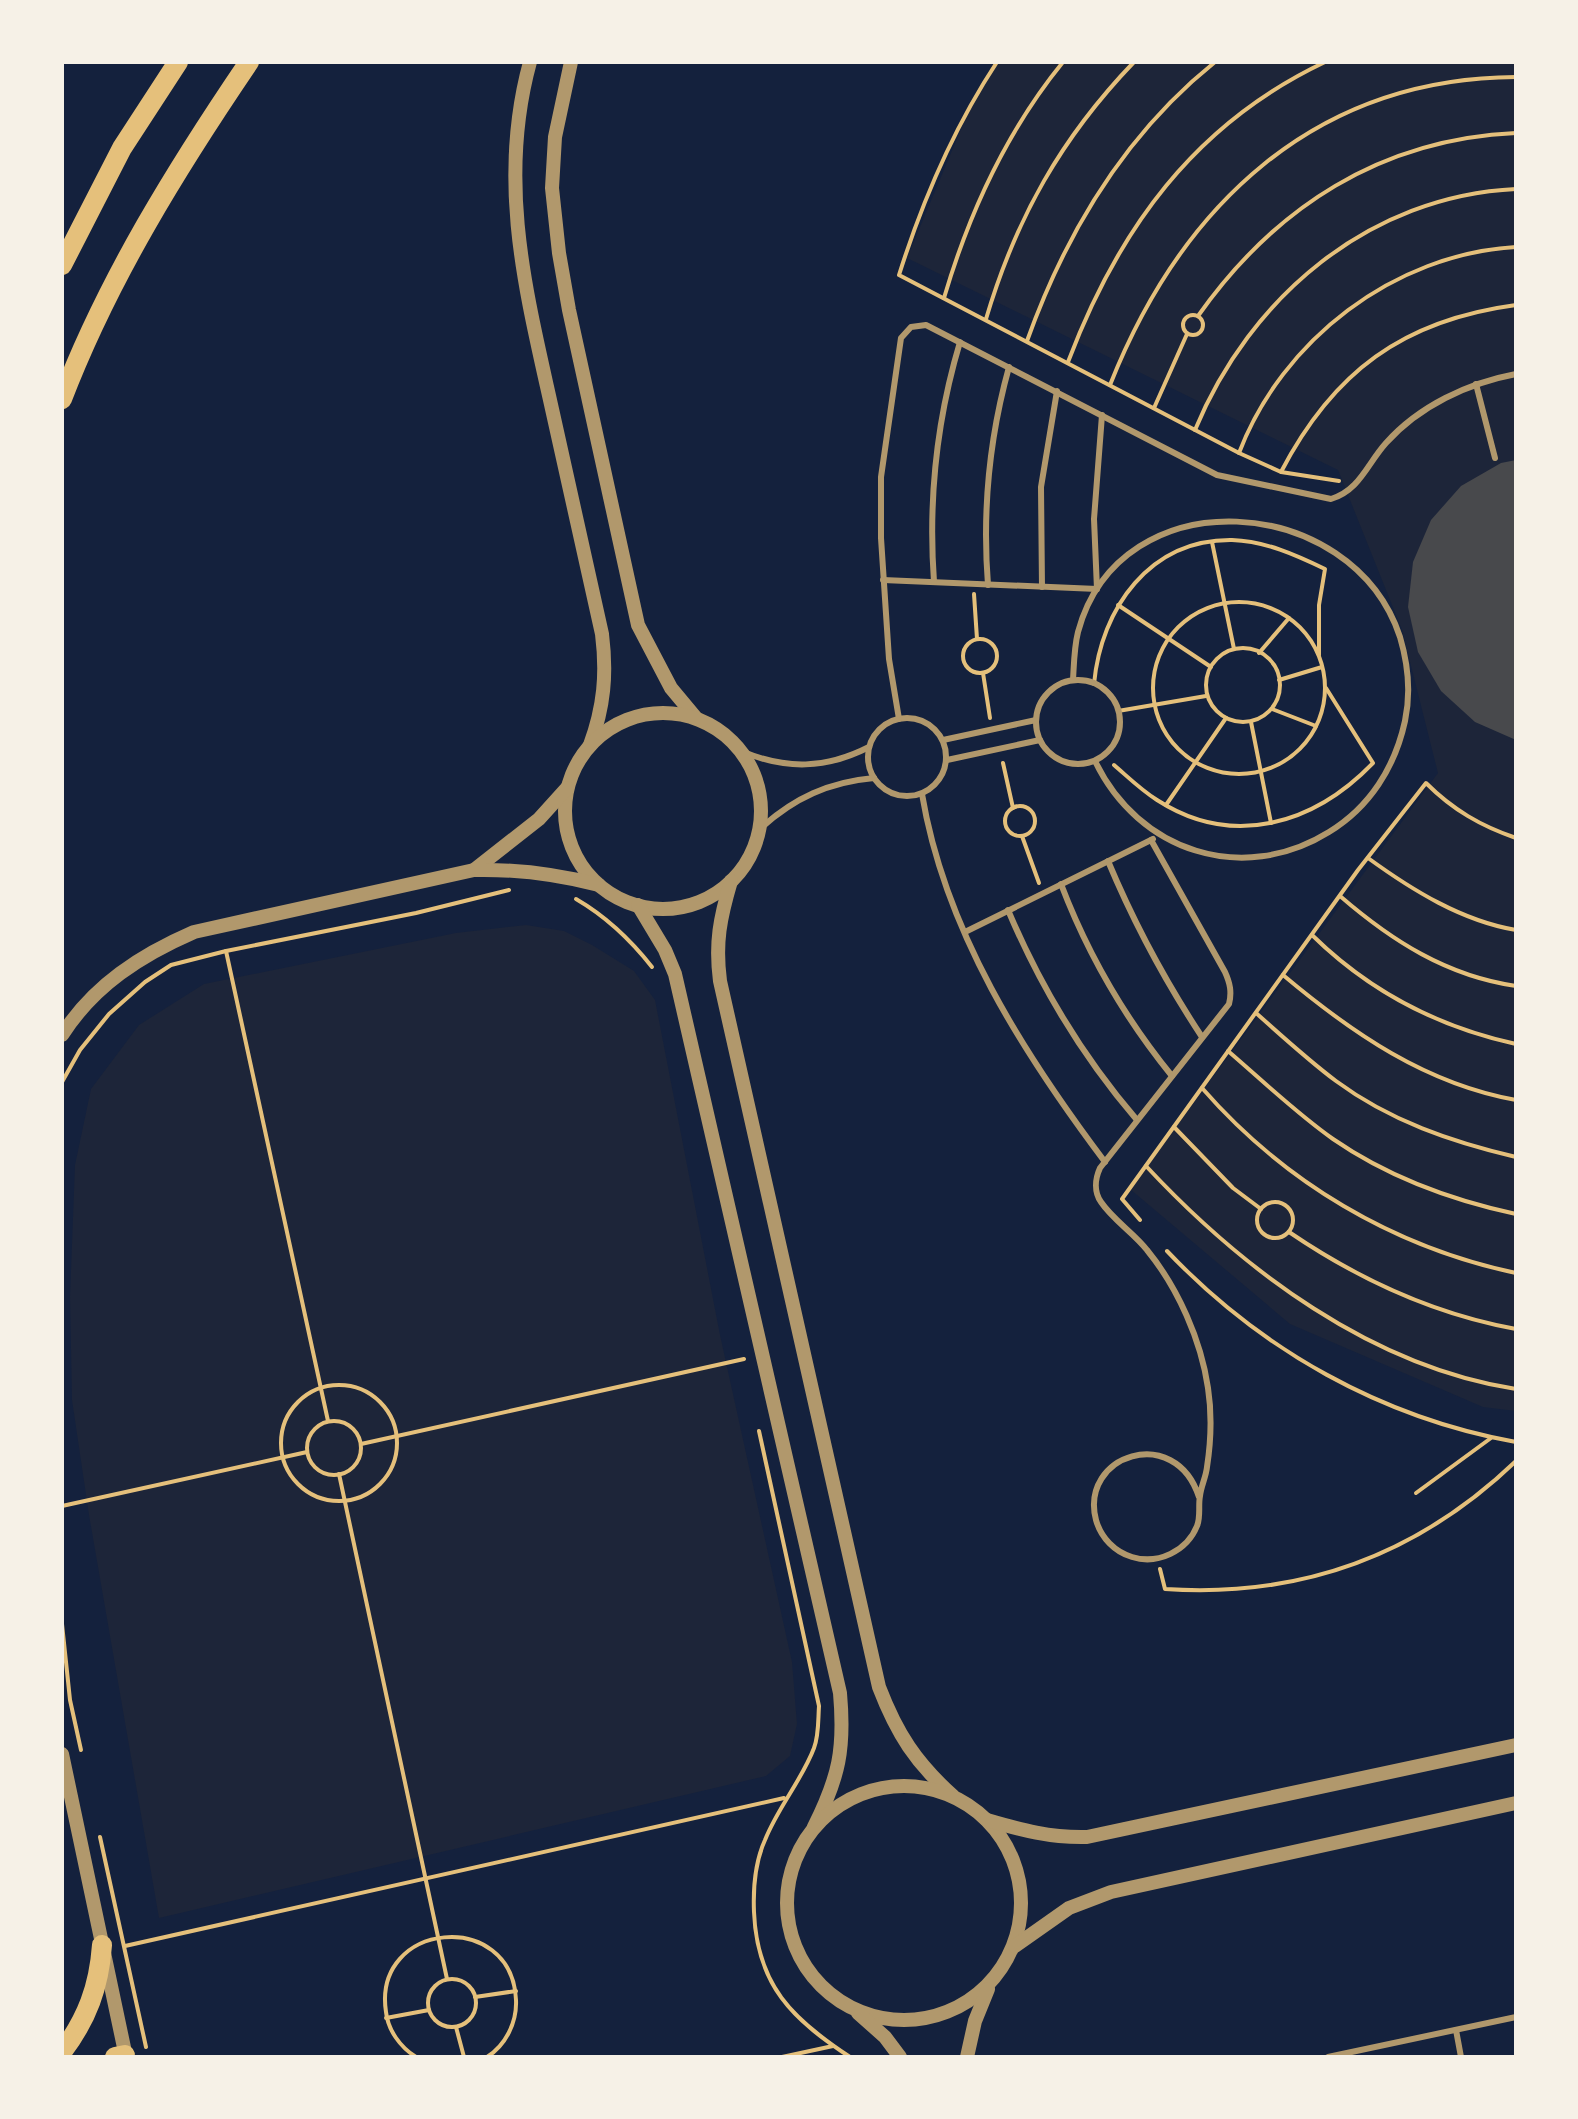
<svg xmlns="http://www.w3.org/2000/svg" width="1578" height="2119" font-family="'Golos Text',sans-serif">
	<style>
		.green { fill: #1d2539 }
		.building { fill: #48494c }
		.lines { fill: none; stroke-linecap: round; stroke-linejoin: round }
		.path { stroke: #e5c07b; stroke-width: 4 }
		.service { stroke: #b1986c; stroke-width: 6 }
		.tertiary { stroke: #b1986c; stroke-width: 14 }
		.trunk { stroke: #e5c07b; stroke-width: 20 }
	</style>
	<rect width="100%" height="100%" fill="#14213d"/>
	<g class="green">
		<path d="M999,62H1516V1411L1483,1407L1290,1324L1130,1189L1438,773L1402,630L1338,470L907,258L977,91Z"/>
		<path d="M526,925L564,931L592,945L634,971L655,1000L720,1335L792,1662L797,1724L790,1756L766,1776L159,1918L89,1515L72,1400L70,1297L75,1165L91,1089L139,1025L204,984L456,933Z"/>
	</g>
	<path class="building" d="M1516,460V740L1475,722L1441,691L1418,652L1408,607L1413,562L1431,520L1461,486L1501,463Z"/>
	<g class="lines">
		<g class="path">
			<path d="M997,62C953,129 923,199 899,275L1239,453L1281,472L1339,481"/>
			<path d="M944,298C969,213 1006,132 1063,62"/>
			<circle cx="1193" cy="325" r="10"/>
			<path d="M1198,316C1275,207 1381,139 1516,133"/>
			<path d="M986,319C1016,218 1061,138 1134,62"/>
			<path d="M1027,341C1066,232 1124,135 1215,62"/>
			<path d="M1068,362C1118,230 1194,124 1325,62"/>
			<path d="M1110,385C1181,206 1314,78 1516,77"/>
			<path d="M1154,408L1187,334"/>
			<path d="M1195,430C1250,297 1369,196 1516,189"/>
			<path d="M1239,453C1282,340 1394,254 1516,247"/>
			<path d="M1281,472C1333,372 1403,320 1516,305"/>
			<path d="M1212,542L1234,649"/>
			<path d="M974,594L977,639"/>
			<circle cx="1239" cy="688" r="86"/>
			<path d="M1118,605L1211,667"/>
			<circle cx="980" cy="656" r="17"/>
			<circle cx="1243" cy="685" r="37"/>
			<path d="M1259,653L1289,618"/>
			<path d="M983,673L990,718"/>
			<path d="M1279,680L1322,667"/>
			<path d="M1094,684C1101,608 1150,539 1232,540C1265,541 1296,555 1325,569L1319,605V655"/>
			<path d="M1272,709L1316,726"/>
			<path d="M1118,711L1206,696"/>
			<path d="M1251,722L1271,823"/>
			<path d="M1003,763L1013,808"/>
			<path d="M1114,765C1128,777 1141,790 1157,800C1233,849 1314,824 1373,763L1326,688"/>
			<path d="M1166,805L1226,718"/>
			<circle cx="1020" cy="821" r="15"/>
			<path d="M1022,836L1039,883"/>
			<path d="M1368,858C1412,890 1462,921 1516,930"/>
			<path d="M1340,896C1392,941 1447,976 1516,986"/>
			<path d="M576,899C607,917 630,939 652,967"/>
			<path d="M1312,935C1369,991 1438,1027 1516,1044"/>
			<path d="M226,951L328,1421"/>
			<path d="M1283,975C1352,1033 1426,1084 1516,1100"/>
			<path d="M1256,1013C1282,1036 1308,1060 1336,1081C1390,1121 1452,1142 1516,1157"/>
			<path d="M1228,1051C1263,1081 1296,1113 1333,1139C1388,1177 1451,1200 1516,1214"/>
			<path d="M62,1082L80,1050L109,1014L145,982L171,965L226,951L416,913L509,890"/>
			<path d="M1202,1088C1284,1182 1393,1247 1516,1273"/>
			<path d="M1174,1127L1233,1188L1261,1209"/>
			<path d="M1146,1166C1243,1270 1372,1367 1516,1389"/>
			<circle cx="1275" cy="1220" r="18"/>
			<path d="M1140,1220L1122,1199L1358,870L1426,783C1453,810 1481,826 1516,838"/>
			<path d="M1289,1232C1358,1279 1433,1314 1516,1329"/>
			<path d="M1167,1251C1261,1350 1382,1418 1516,1442"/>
			<circle cx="339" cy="1443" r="58"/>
			<circle cx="334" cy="1448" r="27"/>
			<path d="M759,1431L819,1706C818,1720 819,1735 814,1748C802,1780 778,1807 765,1840C755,1862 753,1888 754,1912C757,1985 792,2019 850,2057"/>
			<path d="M361,1444L744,1359"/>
			<path d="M339,1474L447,1979"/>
			<path d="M1416,1493L1491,1438"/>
			<path d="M62,1506L307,1452"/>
			<path d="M1160,1569L1165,1589C1301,1598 1417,1556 1516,1461"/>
			<path d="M62,1624L70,1700L81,1750"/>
			<path d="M100,1837L146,2047"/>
			<path d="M125,1946L784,1798"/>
			<circle cx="452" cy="2003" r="24"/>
			<path d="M475,1997L516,1991"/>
			<path d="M386,2018L429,2010"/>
			<path d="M456,2027L464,2057"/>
			<path d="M416,2057C400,2047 388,2030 386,2012C372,1921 512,1908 516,2000C517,2022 506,2045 487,2057"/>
			<path d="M782,2057L833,2046"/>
		</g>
		<g class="service">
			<path d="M1476,384L1495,458"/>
			<path d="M883,580L1097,589L1094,519L1102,415"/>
			<path d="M934,582C928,499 936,422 960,342"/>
			<path d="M988,585C982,509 989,439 1009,367"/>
			<path d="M1042,587L1041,487L1057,391"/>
			<path d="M1073,680C1074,664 1074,648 1078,632C1120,476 1352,492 1400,637C1408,664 1411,693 1405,721C1395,767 1370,807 1329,832C1242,886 1138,851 1095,761"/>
			<circle cx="1078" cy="722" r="42"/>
			<circle cx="907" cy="757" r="39"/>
			<path d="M899,719L889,659L881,538V477L901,338L911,327L926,325L1217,475L1331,499C1360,490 1367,464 1386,443C1419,406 1468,383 1516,374"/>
			<path d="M943,740L1036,720"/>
			<path d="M741,751C786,770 826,769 869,747"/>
			<path d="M947,760L1040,740"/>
			<path d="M922,794C945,931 1023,1053 1105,1162"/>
			<path d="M761,828C794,798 829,782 874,778"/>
			<path d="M1151,840L1225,972C1230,983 1232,992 1229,1004L1100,1168C1095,1179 1094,1192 1101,1202C1113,1220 1134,1233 1147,1250C1178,1288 1201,1340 1208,1388C1212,1414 1211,1441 1207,1467C1206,1477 1201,1486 1200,1496C1198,1506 1201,1516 1197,1526C1187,1551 1158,1565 1132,1557C1115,1552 1101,1538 1096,1520C1079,1455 1175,1423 1199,1497"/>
			<path d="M1108,861C1134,923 1165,981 1202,1037"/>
			<path d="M1061,884C1088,955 1124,1017 1172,1076"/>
			<path d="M1008,910C1041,988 1082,1056 1137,1120"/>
			<path d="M965,932L1153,839"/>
			<path d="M1456,2030L1461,2057"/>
			<path d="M1328,2057L1516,2017"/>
		</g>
		<g class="tertiary">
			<path d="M530,62C497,182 526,292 552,409C569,484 585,559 602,634C607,674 604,707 590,745"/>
			<path d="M571,62L555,137L552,188L559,253L569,310L638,625L671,688L696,718"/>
			<circle cx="663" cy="811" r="98"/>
			<path d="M474,870L539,819L567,788"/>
			<path d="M731,881C720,918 715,943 720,981L879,1687C897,1734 916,1763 953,1796"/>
			<path d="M638,905L665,950L675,974L840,1693C845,1749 839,1777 814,1827"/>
			<path d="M62,1035C94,985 141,955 194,932L474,870C517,869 556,874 599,885"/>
			<path d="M62,1754L126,2057"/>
			<circle cx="904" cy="1903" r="117"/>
			<path d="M987,1820C1021,1830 1051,1838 1087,1837L1516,1745"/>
			<path d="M1015,1946L1069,1908L1111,1892L1516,1803"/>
			<path d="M858,2013L885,2037L900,2057"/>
			<path d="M967,2057L975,2021L988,1989"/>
		</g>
		<g class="trunk">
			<path d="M62,265L122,148L178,62"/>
			<path d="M62,399C108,279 177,168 249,62"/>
			<path d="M62,2052C87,2019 99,1987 102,1945"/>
			<path d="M115,2057L125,2055"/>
		</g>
	</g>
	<rect width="1578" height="2119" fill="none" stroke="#f6f1e7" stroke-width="128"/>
</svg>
